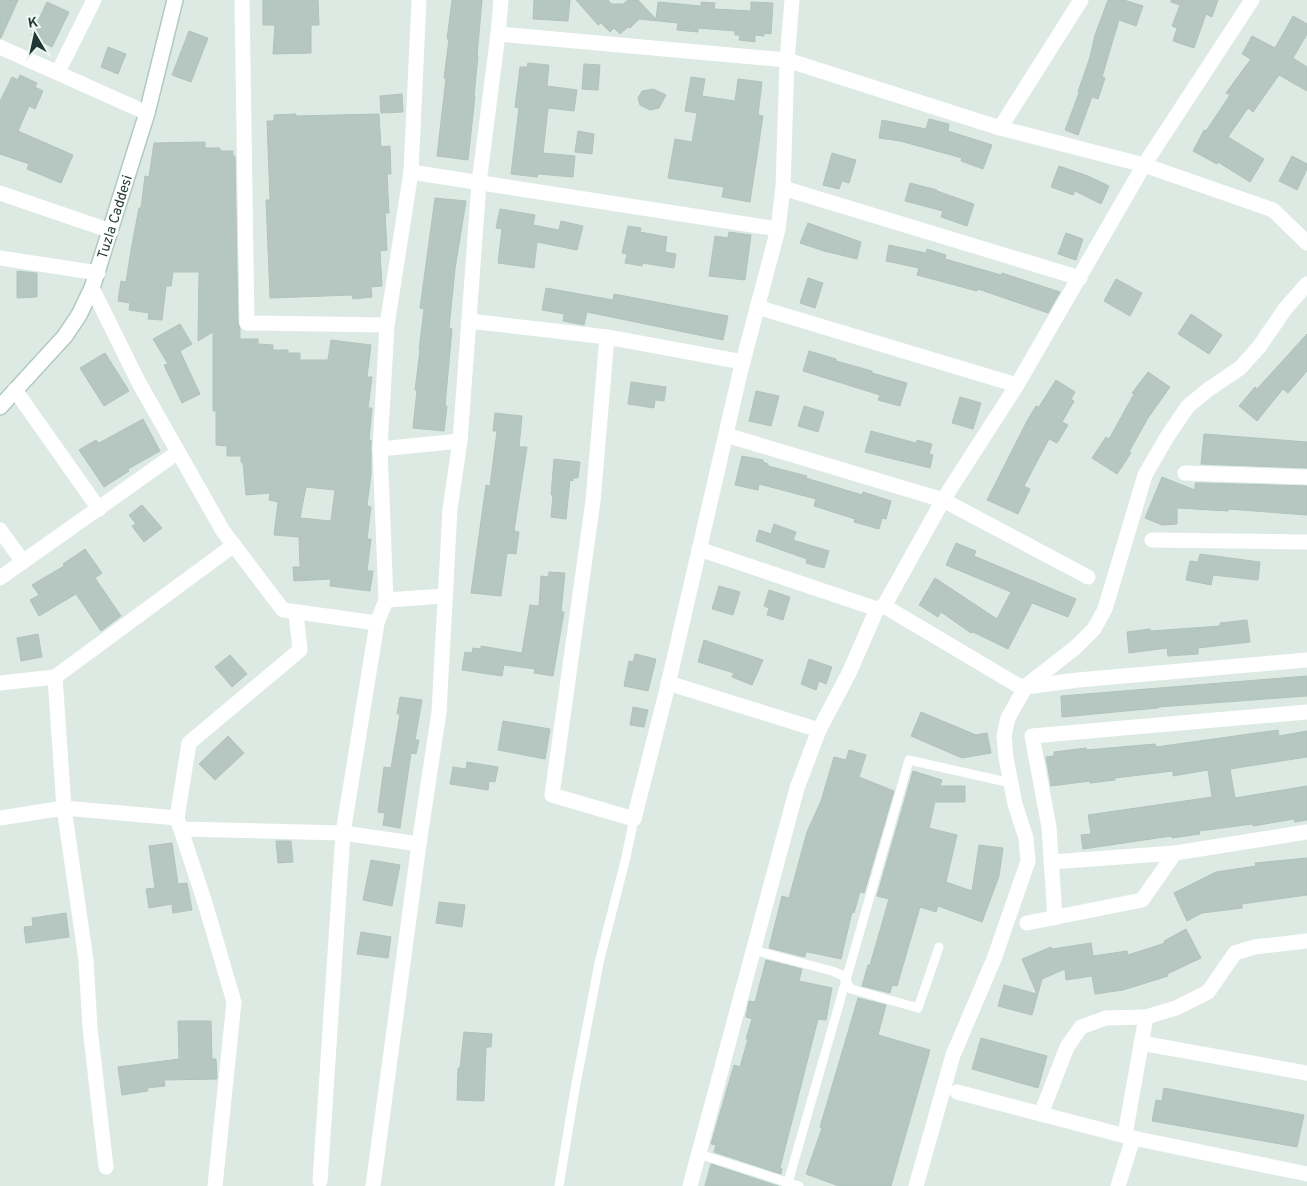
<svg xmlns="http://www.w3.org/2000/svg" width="1307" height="1186" font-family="Overpass,sans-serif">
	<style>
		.building { fill: #b5c7c0; stroke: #afc3bc; fill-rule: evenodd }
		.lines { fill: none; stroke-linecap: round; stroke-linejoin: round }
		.secondary-casing { stroke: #b0cac1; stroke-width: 18 }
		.service { stroke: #fff; stroke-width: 9 }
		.minor { stroke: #fff; stroke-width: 15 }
		.secondary { stroke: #fff; stroke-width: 15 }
		.labels { text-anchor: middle; stroke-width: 4; stroke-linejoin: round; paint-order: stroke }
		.street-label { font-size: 14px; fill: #1e3933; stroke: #edf6f2 }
	</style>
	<rect width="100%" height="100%" fill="#ddeae4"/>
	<g class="building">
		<path d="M0,0H18L1,38H0Z"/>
		<path d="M263,0H318L319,25H311V53L273,54L275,25H263Z"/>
		<path d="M452,0H482L477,56H478L474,96H475L468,160L437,156L446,78H444L449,39H447Z"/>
		<path d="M534,0H570L568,21L533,19Z"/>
		<path d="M576,0H608L611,4H623L628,0H638L656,19L658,2L701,6V2L715,3L714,9L751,11V2L773,3L771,34L764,33V36L755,35V42L739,40L740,35H735V31L698,28V32L677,30L678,23L639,19L630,28L628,27L620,34L614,28L610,32L601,23L598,25Z"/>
		<path d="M1108,0H1124L1143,6L1136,26L1119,20L1102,77L1105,78L1098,99L1092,97L1078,135L1065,130L1079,93L1078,92L1090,57L1095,35Z"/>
		<path d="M1171,0H1218L1212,17L1206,14L1194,48L1173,41L1177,28L1172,26L1180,5L1171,2Z"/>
		<path d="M47,2L69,12L52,47L31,36Z"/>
		<path d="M1293,16L1307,24V34L1293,58L1307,67V91L1279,75L1253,112L1248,108L1228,137L1264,159L1250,182L1218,162L1217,164L1193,151L1204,130L1206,131L1230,95L1226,93L1251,59L1242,54L1252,36L1275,48Z"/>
		<path d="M189,31L208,38L191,82L172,75Z"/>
		<path d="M108,47L126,54L118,74L101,67Z"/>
		<path d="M528,63L549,65L547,86L577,90L574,111L548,108L543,153L575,156L573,177L538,174L537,177L511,174L519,108L515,107L520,67H527Z"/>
		<path d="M584,64L600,65L598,90L582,89Z"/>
		<path d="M20,75L37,83L35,87L43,91L35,109L29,106L18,131L73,155L61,183L27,169L29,164L0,154V101L12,77L18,80Z"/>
		<path d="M691,77L705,79L702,96L735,101L738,79L762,82L758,115L763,116L750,202L722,197L724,187L668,178L675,139L692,142L697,113L685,111Z"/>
		<path d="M653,89L666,95L659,108L650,110L640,105L638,98L642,91Z"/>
		<path d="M402,94L403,112L381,113L380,96Z"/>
		<path d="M296,114V116L379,114L381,147L390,146L391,174H387L389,213H385L387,250L380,251L382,286L371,287L372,297L353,299L352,295L270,298L266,200H270L267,121H274V115Z"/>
		<path d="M929,119L949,124L948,131L992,145L983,169L961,161L962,158L900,141L879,138L882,120L926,129Z"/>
		<path d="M578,131L594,134L592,154L575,152Z"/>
		<path d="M205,142V148H220V151H233V156H235L238,323L240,329V339H258V344L273,345V350H288V353H300V360H328L331,340L371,345L367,377H372L368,408H372L369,440H371V474L367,506L371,507L367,539H371L367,571H373L370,591L330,586L331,579L294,581L293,567H300L299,537L274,535L278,502L269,500L270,493L246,495L243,463L241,462V456H227V446L216,445V411H213V332L198,341L199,272H173L171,286H166L162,320L148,319L149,313L129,310L130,303L118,301L121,281L126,282L131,250L139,208H141L145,176L149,177L154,143ZM306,487L335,490L331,521L300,518Z"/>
		<path d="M832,153L856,160L849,183L842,181L839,189L823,185Z"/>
		<path d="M1292,156L1307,164V169L1297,190L1279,181Z"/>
		<path d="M1059,166L1088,176L1109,186L1101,204L1075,191L1073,195L1051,187Z"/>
		<path d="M910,183L937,190V191L974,204L967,226L941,217L943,211L905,201Z"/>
		<path d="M435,198L466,201L455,269L449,328L452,329L445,406H447L444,431L413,428L417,390H415L420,351L419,350L424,309L420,308Z"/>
		<path d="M500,209L535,215L533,225L559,230L561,221L583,226L577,250L537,242L534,268L498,263L502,229L496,228Z"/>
		<path d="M808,223L861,242L857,259L824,251L800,243Z"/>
		<path d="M628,226L641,228L640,232L667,237L665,252L676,254L674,268L643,263L642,266L625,263L627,254L622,253Z"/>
		<path d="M729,232L751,235L745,280L709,276L715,236L728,238Z"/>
		<path d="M1066,233L1083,239L1076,260L1058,254Z"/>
		<path d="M889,245L926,253L927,249L946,255L945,259L1001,275L1002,273L1060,292L1048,313L978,289L977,291L917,275L919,268L886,261Z"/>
		<path d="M17,271L37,273V297L17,298Z"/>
		<path d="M808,278L823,283L815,308L800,303Z"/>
		<path d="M1116,279L1142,293L1130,316L1104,301Z"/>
		<path d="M546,288L613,300L614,294L728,316L723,340L587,312L584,325L563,321L564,314L542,310Z"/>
		<path d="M1191,314L1222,335L1209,354L1178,334Z"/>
		<path d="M180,324L192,344L180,351L200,394L182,403L164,365L168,364L153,339Z"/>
		<path d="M1307,334V371L1288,393L1283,389L1257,421L1239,406L1255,387L1257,389Z"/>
		<path d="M809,351L836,359V361L872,371V373L907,383L900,406L878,400L880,395L803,371Z"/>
		<path d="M105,353L129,391L104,406L80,368Z"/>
		<path d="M1148,372L1170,387L1148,418L1129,452L1131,453L1117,474L1092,458L1106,437L1109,439L1134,394L1132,393Z"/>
		<path d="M1056,380L1075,392L1071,399L1074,401L1062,422L1068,425L1057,443L1049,439L1024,486L1030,489L1018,514L987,500L1027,421L1036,406L1039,407Z"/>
		<path d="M631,382L666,387L664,401L655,400L654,408L628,404Z"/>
		<path d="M756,391L779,396L771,426L749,421Z"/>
		<path d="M960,397L981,403L973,429L952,423Z"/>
		<path d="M804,406L824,412L818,432L798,426Z"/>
		<path d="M495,413L522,416L519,447H527L514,531L519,532L516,554L507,553L501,596L471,593L486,485L490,486L497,431H493Z"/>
		<path d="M143,419L160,451L128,469L129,471L104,487L79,450L96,440L99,443Z"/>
		<path d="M871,431L916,443L917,440L932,444L929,454L933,455L930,468L865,452Z"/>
		<path d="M1204,434L1307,442V468L1201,464Z"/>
		<path d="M742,456L763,460V462L768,464V466L807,476L806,478L862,495L863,492L891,501L886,519L882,518L879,529L854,522L855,519L814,506L816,499L759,484L758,490L735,485Z"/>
		<path d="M554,459L580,462L578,478H573V481L570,480L566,519L551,517L553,495H551Z"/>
		<path d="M1162,477L1195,490V483H1200L1307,486V515L1228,509V511L1177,508V524L1162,525L1145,518Z"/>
		<path d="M142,505L162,528L144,542L132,526L136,524L129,515Z"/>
		<path d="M774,524L796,532L793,540L829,551L824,568L806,563L807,559L756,541L759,530L771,534Z"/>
		<path d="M956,543L976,551L974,556L1076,599L1068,617L1032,603L1008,649L973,632L971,633L941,612L938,617L919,605L935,578L997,619L1011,592L946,565Z"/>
		<path d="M85,549L102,573L95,578L121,616L101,631L76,594L39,616L30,600L39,595L32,585L64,566L63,564Z"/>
		<path d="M1200,554L1260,562L1258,580L1213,575L1211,585L1186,580L1190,561L1198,562Z"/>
		<path d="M549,572L565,573L561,612H564L553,676L534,673L535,669L504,665L502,676L462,670L465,652L472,653L473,648L481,649V646L522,653L530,605L539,606L541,576L548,577Z"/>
		<path d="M719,586L740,592L733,615L712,609Z"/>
		<path d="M769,590L790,597L783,620L767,615L769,608L764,606Z"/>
		<path d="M1247,620L1250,642L1198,648V654L1168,656L1167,648L1129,653L1127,632L1150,629L1151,631L1220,626V623Z"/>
		<path d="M38,634L42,657L21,661L17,638Z"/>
		<path d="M704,640L763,660L752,685L732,677L734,673L698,662Z"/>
		<path d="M635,654L656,659L648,691L624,686L629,661L633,662Z"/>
		<path d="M230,655L247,674L232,687L215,667Z"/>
		<path d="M809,659L832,667L826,684L819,681L816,690L801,684Z"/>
		<path d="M1307,676V696L1158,707V708L1062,717L1061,696Z"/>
		<path d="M400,697L422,700L415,740H419L416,754L411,753L400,828L383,825L385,813L378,812L384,767L391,768L400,714H397Z"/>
		<path d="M633,707L648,710L644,727L630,725Z"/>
		<path d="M921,712L976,735L987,733L991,753L962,758L911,736Z"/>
		<path d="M503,721L550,729L545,759L498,750Z"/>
		<path d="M1278,730L1279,736L1307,731V757L1230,769L1235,798L1307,786V820L1295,822L1294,819L1253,826V824L1199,831L1200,834L1172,838L1171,836L1083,849L1081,835L1091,834L1088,815L1212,797L1208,770L1173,776V771L1115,778V780L1090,783V781L1051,786L1046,757L1054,756V752L1086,748V750L1155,744L1156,747Z"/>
		<path d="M228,736L244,753L215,780L199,764Z"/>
		<path d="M849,750L866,755L859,777L894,791L864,893L860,892L854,913L852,912L841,959L808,952H806L805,957L769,948L782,896L789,898L807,832L821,801L834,757L846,760Z"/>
		<path d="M467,762L498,767L495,782L489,781L488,790L450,784L453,767L466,769Z"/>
		<path d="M913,771L942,780L940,786H965V802H935L929,828L957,835L946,882L972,891L979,845L1003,848L999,876L982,922L938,906L936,912L920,907L897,986L892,985L890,993L862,986L868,965H870L889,899L877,896Z"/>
		<path d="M276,841H291L293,862L278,863Z"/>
		<path d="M172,843L178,884L187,883L192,910L173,913L172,904L149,908L146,889L155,888L149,846Z"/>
		<path d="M1307,858V895L1242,904V908L1202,913L1187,921L1174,893L1216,872L1256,866L1255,863Z"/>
		<path d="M371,860L400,865L392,906L363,900Z"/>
		<path d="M439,902L465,905L462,927L436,923Z"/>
		<path d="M66,913L69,937L26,943L24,927L33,926L32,918Z"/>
		<path d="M1186,929L1201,958L1167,974L1168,976L1123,990L1095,994L1092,976L1066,980L1065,969L1042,979L1032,1015L998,1006L1004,985L1037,994L1022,959L1051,947L1052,949L1091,943L1093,956L1127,951L1128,955L1165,943L1164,941Z"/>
		<path d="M361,932L391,937L388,958L357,954Z"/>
		<path d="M766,960L802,969L799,981L832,988L826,1020L818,1019L780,1168L782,1169L781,1174L714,1152L716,1145L711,1144L734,1065L740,1067L748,1039H746L752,1019L746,1017L749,1001L755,1002Z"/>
		<path d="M858,998L886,1005L878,1035L930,1050L891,1186H839L806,1174L822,1128L820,1127Z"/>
		<path d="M178,1021H211L212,1059H216L217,1079L164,1080L165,1086L147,1088L148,1091L122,1095L118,1067L179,1059Z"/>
		<path d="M464,1032L492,1034L491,1047H486L484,1101L457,1100L458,1068H460Z"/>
		<path d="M981,1038L1047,1056L1038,1088L972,1069Z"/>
		<path d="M1164,1088L1304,1115L1297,1147L1152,1121L1156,1100L1162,1101Z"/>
		<path d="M711,1164L778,1186H705Z"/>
	</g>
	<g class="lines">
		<g class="secondary-casing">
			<g id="secondary">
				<path id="s1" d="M0,407L65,336L79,315L92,288L147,113L175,0"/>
			</g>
		</g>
		<g class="service">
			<path d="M753,950L832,971L842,975L851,989L918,1008L939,947"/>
			<path d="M699,1154L799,1186"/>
			<path d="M559,1186L575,1089L599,963L626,857L634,819"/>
			<path d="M787,1186L909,760L1011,783"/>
		</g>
		<g class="minor">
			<path d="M242,0L247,323L387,325"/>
			<path d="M498,34L787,60L1000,128L1144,165L1273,210L1307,243"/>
			<path d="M0,47L147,113"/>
			<path d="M58,72L94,0"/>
			<path d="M1000,128L1081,0"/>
			<path d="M411,172L778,229"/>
			<path d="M783,188L1080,278"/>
			<path d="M0,193L111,231"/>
			<path d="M0,258L98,273"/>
			<path d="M92,288L139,383L223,531L283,610L377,623"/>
			<path d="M757,307L1017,385"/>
			<path d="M469,321L607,337L743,362"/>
			<path d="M607,337L593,501L552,795L634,819L667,689L740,373L778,229L783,188L787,60L792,0"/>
			<path d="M15,390L99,509"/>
			<path d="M726,435L943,500L1088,577"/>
			<path d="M380,449L460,441"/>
			<path d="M1185,473L1307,477"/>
			<path d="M0,530L23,562"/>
			<path d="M1152,540L1307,542"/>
			<path d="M699,549L877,609"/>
			<path d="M0,578L178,452"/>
			<path d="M386,600L445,596"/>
			<path d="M884,606L1019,686H1033L1078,680L1307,660"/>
			<path d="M0,683L55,677"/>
			<path d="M668,683L819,730"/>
			<path d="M0,818L64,808L177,818"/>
			<path d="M181,829L343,833L419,844"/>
			<path d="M1051,862L1175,853L1307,832"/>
			<path d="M1055,918L1049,827L1032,736L1307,712"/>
			<path d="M1027,923L1142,900L1175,853"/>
			<path d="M1141,1043L1307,1073"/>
			<path d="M957,1092L1133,1138L1307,1174"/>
			<path d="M1041,1114L1067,1047L1081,1027L1106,1018L1146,1017L1176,1008L1208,992L1235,953L1254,947L1307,941"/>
			<path d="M1125,1135L1146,1017"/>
			<path d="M106,1167L90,1028L86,960L64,808L55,677L234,545"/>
			<path d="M320,1181L343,833L377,623L386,600L380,449L387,325L411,172L419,0"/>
			<path d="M215,1186L234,1002L205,903L177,818L189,743L300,650L296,613"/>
			<path d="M373,1186L419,844L439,712L450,509L460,441L479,183L498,34L501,0"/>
			<path d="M690,1186L797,788L819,730L849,673L877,609L884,606L943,500L1017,385L1144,165L1252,0"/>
			<path d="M916,1186L953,1055L994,959L1028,861L1026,838L1015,804L1006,758L1004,736L1008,718L1026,686L1076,647L1094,629L1105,609L1145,475L1167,437L1188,406L1209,389L1240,368L1259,347L1285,309L1307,284"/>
			<path d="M1118,1186L1133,1138"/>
		</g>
		<use href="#secondary" class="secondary"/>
	</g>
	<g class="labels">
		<g class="street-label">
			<text dy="5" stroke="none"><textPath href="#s1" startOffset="226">Tuzla Caddesi</textPath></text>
		</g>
	</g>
	<g transform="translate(35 35) rotate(351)" stroke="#edf6f2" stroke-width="4" paint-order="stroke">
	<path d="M0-4L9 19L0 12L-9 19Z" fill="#1e3933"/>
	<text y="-8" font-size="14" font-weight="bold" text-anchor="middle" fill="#1e3933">K</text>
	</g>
</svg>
